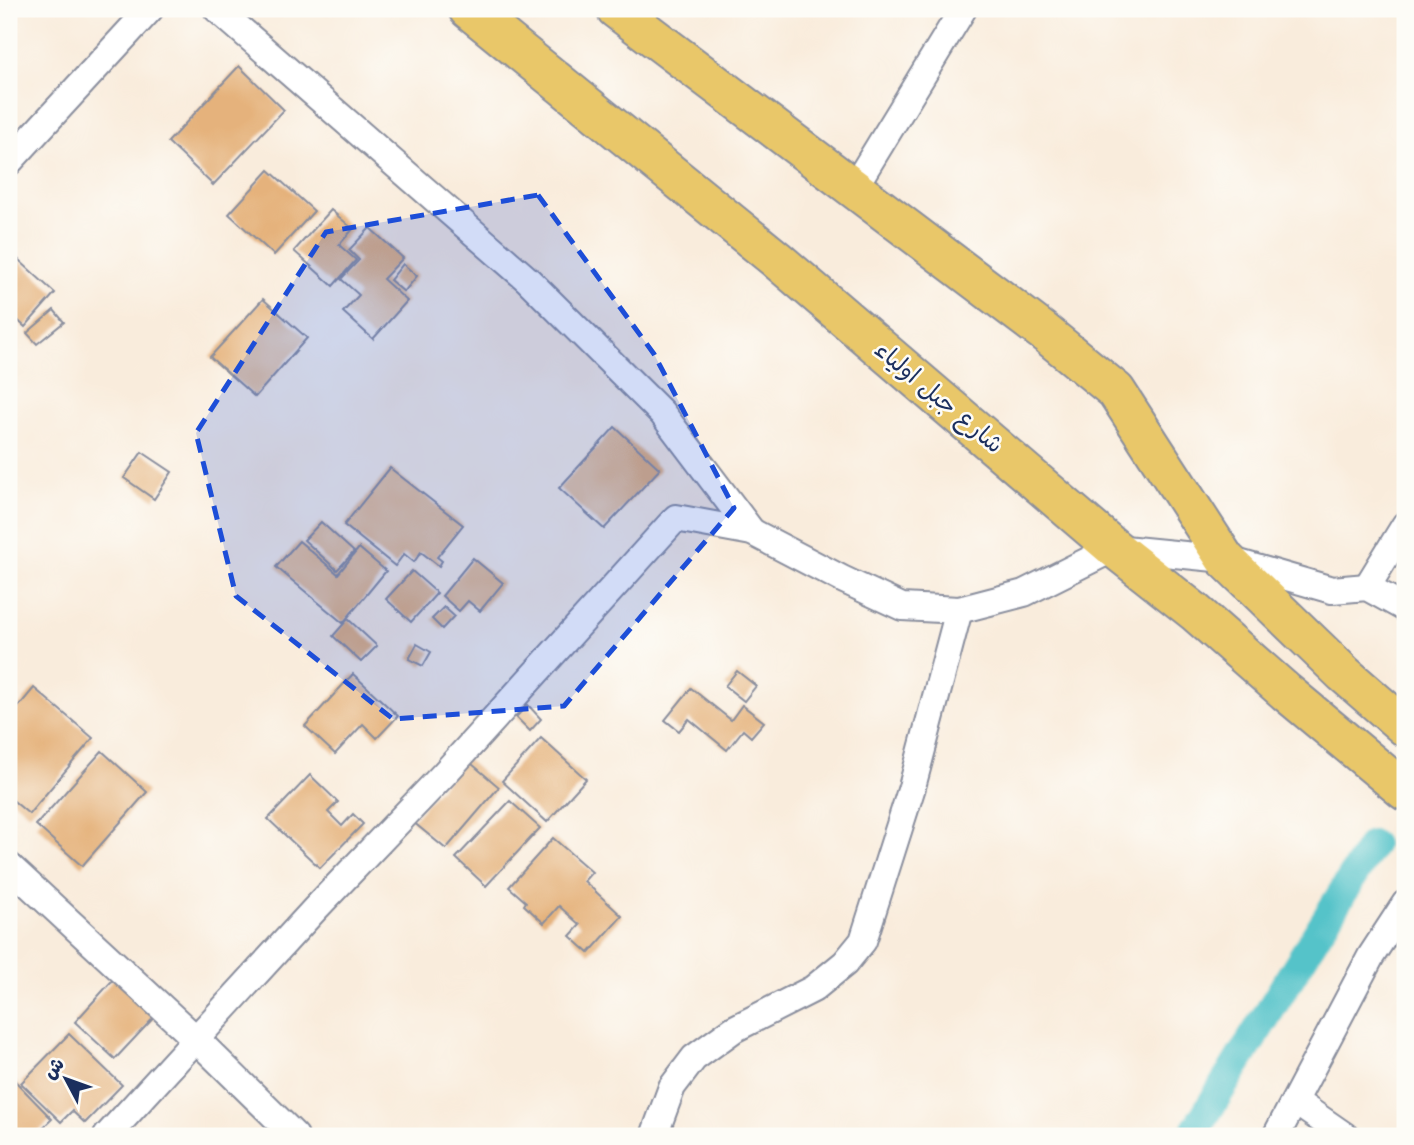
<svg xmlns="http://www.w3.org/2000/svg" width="1414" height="1145" font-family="'Playpen Sans','Playpen Sans Arabic',sans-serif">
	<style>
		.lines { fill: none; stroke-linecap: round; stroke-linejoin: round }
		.canal { stroke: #55c3c9; stroke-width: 30 }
		.building { fill: #e5b27b }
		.minor-casing { stroke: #8a8e9d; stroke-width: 30 }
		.highway-casing { stroke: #8a8e9d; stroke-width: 42 }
		.minor { stroke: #fff; stroke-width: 26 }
		.highway { stroke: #e9c769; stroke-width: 38 }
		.marked { fill: #1d4ed8; fill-opacity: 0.2; stroke: #1d4ed8; stroke-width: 5; stroke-dasharray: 14 9; stroke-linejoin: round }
		.labels { text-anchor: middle; stroke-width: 5; stroke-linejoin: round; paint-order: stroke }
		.street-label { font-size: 24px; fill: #1b2f5e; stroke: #fdfcf7 }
	</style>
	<rect width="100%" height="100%" fill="#fdfcf7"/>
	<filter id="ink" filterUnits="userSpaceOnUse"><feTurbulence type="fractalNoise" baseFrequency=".0143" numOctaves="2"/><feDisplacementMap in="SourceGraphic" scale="14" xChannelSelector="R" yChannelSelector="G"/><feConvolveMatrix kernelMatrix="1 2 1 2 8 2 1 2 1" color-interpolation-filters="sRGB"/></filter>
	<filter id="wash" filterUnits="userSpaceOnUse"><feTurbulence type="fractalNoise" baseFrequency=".00686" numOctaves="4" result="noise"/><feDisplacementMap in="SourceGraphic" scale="28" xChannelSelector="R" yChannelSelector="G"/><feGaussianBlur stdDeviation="1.57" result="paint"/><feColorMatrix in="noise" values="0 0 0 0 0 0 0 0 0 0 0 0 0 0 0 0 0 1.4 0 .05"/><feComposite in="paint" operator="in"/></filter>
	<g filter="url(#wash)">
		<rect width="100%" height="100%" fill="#f9ecdc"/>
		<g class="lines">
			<path class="canal" d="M1192,1136L1372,845"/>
		</g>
		<g id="blocks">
			<g class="building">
				<path d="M239,66L284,110L213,185L168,142Z"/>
				<path d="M269,170L314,211L274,255L229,214Z"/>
				<path d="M331,210L353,229L339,245L356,260L333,286L294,251Z"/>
				<path d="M370,228L403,258L383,279L407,301L373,339L343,312L359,295L341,279L359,260L349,250Z"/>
				<path d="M9,251L55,293L25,327L9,312Z"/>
				<path d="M403,264L417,276L404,292L390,280Z"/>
				<path d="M263,299L307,338L255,397L210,357Z"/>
				<path d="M54,310L64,322L37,344L27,333Z"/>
				<path d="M615,427L660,469L604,529L559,488Z"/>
				<path d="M142,452L172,472L154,499L124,478Z"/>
				<path d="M390,468L463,525L437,557L442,561L439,566L421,552L414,562L404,554L395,566L344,525Z"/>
				<path d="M321,522L354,552L337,570L304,540Z"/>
				<path d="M299,541L338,574L359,548L386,571L343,623L276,567Z"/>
				<path d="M473,558L503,583L480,611L468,601L459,611L442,596Z"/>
				<path d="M412,571L437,593L411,622L386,599Z"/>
				<path d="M444,607L454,616L442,629L432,619Z"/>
				<path d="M348,619L377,646L361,662L333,636Z"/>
				<path d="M417,644L431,652L423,666L409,659Z"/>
				<path d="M737,671L756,686L744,701L725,686Z"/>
				<path d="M353,674L398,716L377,738L363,724L335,754L305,726Z"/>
				<path d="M34,688L93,738L29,814L9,797V718Z"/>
				<path d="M691,688L731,720L742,705L764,722L751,737L743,730L727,750L689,719L679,731L665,720Z"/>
				<path d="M528,705L541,719L530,731L516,717Z"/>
				<path d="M541,738L586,779L547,822L502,781Z"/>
				<path d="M102,751L147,792L82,866L36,825Z"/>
				<path d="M465,758L499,787L446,849L412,821Z"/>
				<path d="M310,775L338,802L328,812L342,826L353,814L363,824L320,868L268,819Z"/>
				<path d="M510,801L540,828L486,886L456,858Z"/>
				<path d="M553,838L592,872L584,881L622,916L589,953L570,936L580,925L559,906L544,923L524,905L526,902L509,887Z"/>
				<path d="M119,973L160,1011L115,1059L75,1022Z"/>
				<path d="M69,1034L122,1085L85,1123L72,1111L61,1122L21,1083Z"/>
				<path d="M15,1081L52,1119L34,1136H9V1087Z"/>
			</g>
		</g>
	</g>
	<g filter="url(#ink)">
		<use href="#blocks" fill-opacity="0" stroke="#8a8e9d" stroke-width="2"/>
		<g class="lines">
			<g class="minor-casing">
				<g id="minor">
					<path d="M217,9L528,280L662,413L752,532"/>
					<path d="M9,162L150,9"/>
					<path d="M853,189L963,9"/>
					<path d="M1367,587L1405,525"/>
					<path d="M9,866L197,1040L295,1136"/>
					<path d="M1296,1102L1345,1136"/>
					<path d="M107,1136L315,909L444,774L676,518L752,532L842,579L902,607L959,610L1024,593L1114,548L1225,559L1332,590L1367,587L1405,608"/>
					<path d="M654,1136L672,1087L694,1058L734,1029L813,989L845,963L863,941L912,787L959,610"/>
					<path d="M1276,1136L1371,956L1405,904"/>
				</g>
			</g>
			<g class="highway-casing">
				<g id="highway">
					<path d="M468,9L776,259L1114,548L1195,612L1286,692L1405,791"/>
					<path d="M616,9L1044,332L1116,391L1225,559L1344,674L1405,727"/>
				</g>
			</g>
			<use href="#minor" class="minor"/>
			<use href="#highway" class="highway"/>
		</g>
	</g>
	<path class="marked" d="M538,195L654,354L734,508L564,706L393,719L236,596L196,433L326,232Z"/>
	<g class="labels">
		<g class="street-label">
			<text transform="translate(939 397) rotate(40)" y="8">شارع جبل اولياء</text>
		</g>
	</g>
	<rect width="1414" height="1145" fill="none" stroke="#fdfcf7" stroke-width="35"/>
	<g transform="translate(66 1079) rotate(311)" stroke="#fdfcf7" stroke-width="5" paint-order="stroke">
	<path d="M0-5L12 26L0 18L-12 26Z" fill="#1b2f5e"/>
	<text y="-10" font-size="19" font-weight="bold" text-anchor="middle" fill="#1b2f5e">ش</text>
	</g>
</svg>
